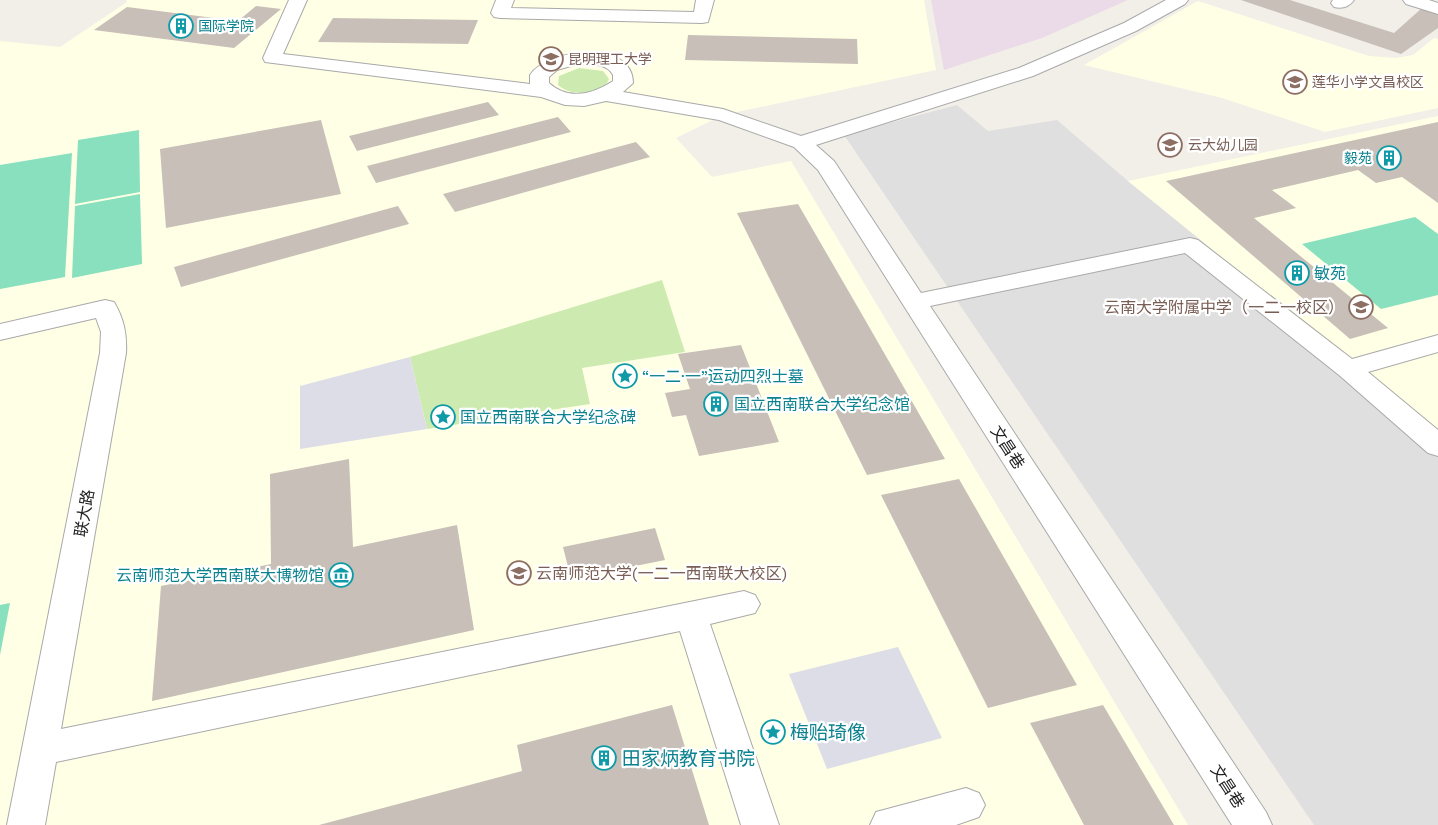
<svg xmlns="http://www.w3.org/2000/svg" width="1438" height="825" font-family="'Work Sans','Noto Sans SC',sans-serif">
	<style>
		.residential { fill: #e0dfdf }
		.industrial { fill: #ebdbe8 }
		.education { fill: #ffffe5 }
		.grass { fill: #cdebb0 }
		.pitch { fill: #88e0be }
		.plaza { fill: #dddde8 }
		.building { fill: #c7bfb8 }
		.lines { fill: none; stroke-linecap: round; stroke-linejoin: round }
		.minor-casing { stroke: #a9a9a9; stroke-width: 2 }
		.minor { fill: #fff; fill-rule: evenodd }
		.labels { text-anchor: middle; stroke-width: 4.5; stroke-linejoin: round; paint-order: stroke }
		.far-culture-label { font-size: 14px; fill: #0d838f; stroke: #fff; text-anchor: start }
		.far-education-label { font-size: 14px; fill: #785e54; stroke: #fff; text-anchor: start }
		.culture-label { font-size: 16px; fill: #0d838f; stroke: #fff; text-anchor: start }
		.education-label { font-size: 16px; fill: #785e54; stroke: #fff; text-anchor: end }
		.street-label { font-size: 16px; fill: #222; stroke: #fff }
		.near-culture-label { font-size: 19px; fill: #0d838f; stroke: #fff; text-anchor: start }
	</style>
	<rect width="100%" height="100%" fill="#f2efe9"/>
	<path class="residential" d="M957,105L988,131L1057,120L1128,181L1438,433V825H1314L844,135Z"/>
	<path class="industrial" d="M931,0H1128L1042,38L944,70Z"/>
	<g class="education">
		<path d="M126,0H924L936,70L723,115L676,138L712,177L791,161L1188,825H0V41L60,47L127,2Z"/>
		<path d="M1198,1L1369,56L1396,58L1413,55L1434,38L1438,39V108L1325,132L1222,98L1084,65Z"/>
		<path d="M1438,116V433L1128,181Z"/>
	</g>
	<g class="grass">
		<path d="M579,68L603,71L609,79L607,83C594,94 571,97 558,85L559,76Z"/>
		<path d="M662,280L685,352L582,368L590,404L427,429L410,357Z"/>
	</g>
	<g class="pitch">
		<path d="M139,130L140,192L75,204L78,140Z"/>
		<path d="M72,153L65,277L0,289V165Z"/>
		<path d="M140,194L142,264L72,278L75,206Z"/>
		<path d="M1415,217L1438,234V295L1381,309L1302,244Z"/>
		<path d="M10,603L0,655V605Z"/>
	</g>
	<g class="plaza">
		<path d="M410,357L427,429L300,449V386Z"/>
		<path d="M898,647L942,738L827,769L789,674Z"/>
	</g>
	<g class="building">
		<path d="M1241,0H1290L1394,33L1422,8L1438,14V28L1401,54Z"/>
		<path d="M256,6L281,9L234,48L94,30L127,7L238,21Z"/>
		<path d="M333,18L478,20L468,44L318,42Z"/>
		<path d="M688,35L857,39L858,64L685,60Z"/>
		<path d="M488,102L499,115L357,151L349,136Z"/>
		<path d="M558,117L571,132L376,183L367,166Z"/>
		<path d="M321,120L341,194L166,228L160,149Z"/>
		<path d="M1438,122V203L1402,177L1376,183L1358,170L1272,190L1296,208L1254,218L1388,328L1350,339L1166,181Z"/>
		<path d="M636,142L650,157L455,212L443,194Z"/>
		<path d="M798,204L860,311L945,459L867,475L737,213Z"/>
		<path d="M398,206L409,224L181,287L174,267Z"/>
		<path d="M741,345L779,442L699,456L686,415L672,417L665,393L690,389L678,354Z"/>
		<path d="M349,459L353,547L457,525L474,630L152,701L161,586L271,564L270,474Z"/>
		<path d="M959,479L1077,685L988,708L881,495Z"/>
		<path d="M655,528L665,560L571,579L563,547Z"/>
		<path d="M672,705L709,825H319L522,771L517,745Z"/>
		<path d="M1103,705L1174,825H1084L1030,723Z"/>
	</g>
	<g class="lines">
		<g class="minor-casing">
			<g id="minor">
				<path d="M289,0H307L283,54L530,84V75C548,48 633,39 633,83L623,92L723,109L801,136L1019,68L1124,23L1166,0H1188L1185,4L1136,31L1033,76L816,145L834,161L921,293L1190,238L1198,240L1352,359L1438,335V352L1368,372L1438,430V456L1428,453L1339,375L1185,253L930,306L1266,812L1272,825H1232L818,170L794,147L719,120L606,101L584,106L565,105L541,97L265,62L263,58ZM578,64C590,64 607,63 613,75V81C593,94 569,101 549,83V77L557,70Z"/>
				<path d="M496,0H514L511,8L694,12L696,0H714L708,22L702,23L500,18L494,17L491,13Z"/>
				<path d="M1333,0H1354C1349,7 1342,9 1334,7L1331,3Z"/>
				<path d="M1403,0H1429L1438,3V14L1406,4Z"/>
				<path d="M105,300L114,302C124,319 127,334 126,353L61,729L744,591L755,595L760,604L755,613L710,624L779,825H741L680,631L56,762L45,825H7L100,353L101,332L96,318L0,340V324Z"/>
				<path d="M966,788L979,793L985,805L979,817L956,825H870L876,812Z"/>
			</g>
		</g>
		<use href="#minor" class="minor"/>
	</g>
	<defs>
		<g id="building-ring" transform="scale(1.25)"><circle r="9.5" fill="#fff" stroke="#0f9aa8" stroke-width="1.5"/><path d="M-4-6H4V6H1V3H-1V6H-4ZM-2.5-4.3h1.7v1.8h-1.7ZM.8-4.3h1.7v1.8H.8ZM-2.5-1h1.7V.8h-1.7ZM.8-1h1.7V.8H.8Z" fill="#0f9aa8"/></g>
		<g id="university-ring" transform="scale(1.25)"><circle r="9.5" fill="#fff" stroke="#8d6e63" stroke-width="1.5"/><path d="M0-5L7-2L0 1L-7-2ZM-4 1L0 2.5L4 1V4Q0 6-4 4Z" fill="#8d6e63"/></g>
		<g id="school-ring" transform="scale(1.25)"><circle r="9.5" fill="#fff" stroke="#8d6e63" stroke-width="1.5"/><path d="M0-5L7-2L0 1L-7-2ZM-4 1L0 2.5L4 1V4Q0 6-4 4Z" fill="#8d6e63"/></g>
		<g id="sight-ring" transform="scale(1.25)"><circle r="9.5" fill="#fff" stroke="#0f9aa8" stroke-width="1.5"/><path d="M0-6L1.8-2.2L6-1.7L2.9 1.2L3.7 5.4L0 3.3L-3.7 5.4L-2.9 1.2L-6-1.7L-1.8-2.2Z" fill="#0f9aa8"/></g>
		<g id="museum-ring" transform="scale(1.25)"><circle r="9.5" fill="#fff" stroke="#0f9aa8" stroke-width="1.5"/><path d="M0-6L6-3V-2H-6V-3ZM-5-1h2V3h-2ZM-1-1h2V3h-2ZM3-1h2V3H3ZM-6 4H6V6H-6Z" fill="#0f9aa8"/></g>
	</defs>
	<g fill-rule="evenodd">
		<use href="#building-ring" x="181" y="26"/>
		<use href="#university-ring" x="551" y="59"/>
		<use href="#school-ring" x="1295" y="82"/>
		<use href="#school-ring" x="1170" y="145"/>
		<use href="#building-ring" x="1389" y="158"/>
		<use href="#building-ring" x="1297" y="273"/>
		<use href="#school-ring" x="1361" y="307"/>
		<use href="#sight-ring" x="625" y="376"/>
		<use href="#building-ring" x="716" y="404"/>
		<use href="#sight-ring" x="443" y="417"/>
		<use href="#university-ring" x="519" y="573"/>
		<use href="#museum-ring" x="341" y="575"/>
		<use href="#sight-ring" x="773" y="732"/>
		<use href="#building-ring" x="604" y="758"/>
	</g>
	<g class="labels">
		<g class="far-culture-label">
			<text x="198" y="31">国际学院</text>
			<text x="1372" y="163" text-anchor="end">毅苑</text>
		</g>
		<g class="far-education-label">
			<text x="568" y="64">昆明理工大学</text>
			<text x="1312" y="87">莲华小学文昌校区</text>
			<text x="1188" y="150">云大幼儿园</text>
		</g>
		<g class="culture-label">
			<text x="1314" y="279">敏苑</text>
			<text x="642" y="382">“一二·一”运动四烈士墓</text>
			<text x="734" y="410">国立西南联合大学纪念馆</text>
			<text x="460" y="423">国立西南联合大学纪念碑</text>
			<text x="324" y="581" text-anchor="end">云南师范大学西南联大博物馆</text>
		</g>
		<g class="education-label">
			<text x="1344" y="313">云南大学附属中学（一二一校区）</text>
			<text x="536" y="579" text-anchor="start">云南师范大学(一二一西南联大校区)</text>
		</g>
		<g class="street-label">
			<text transform="translate(1008 447) rotate(57)" y="6">文昌巷</text>
			<text transform="translate(84 513) rotate(-80)" y="6">联大路</text>
			<text transform="translate(1228 786) rotate(57)" y="6">文昌巷</text>
		</g>
		<g class="near-culture-label">
			<text x="790" y="739">梅贻琦像</text>
			<text x="622" y="765">田家炳教育书院</text>
		</g>
	</g>
</svg>
